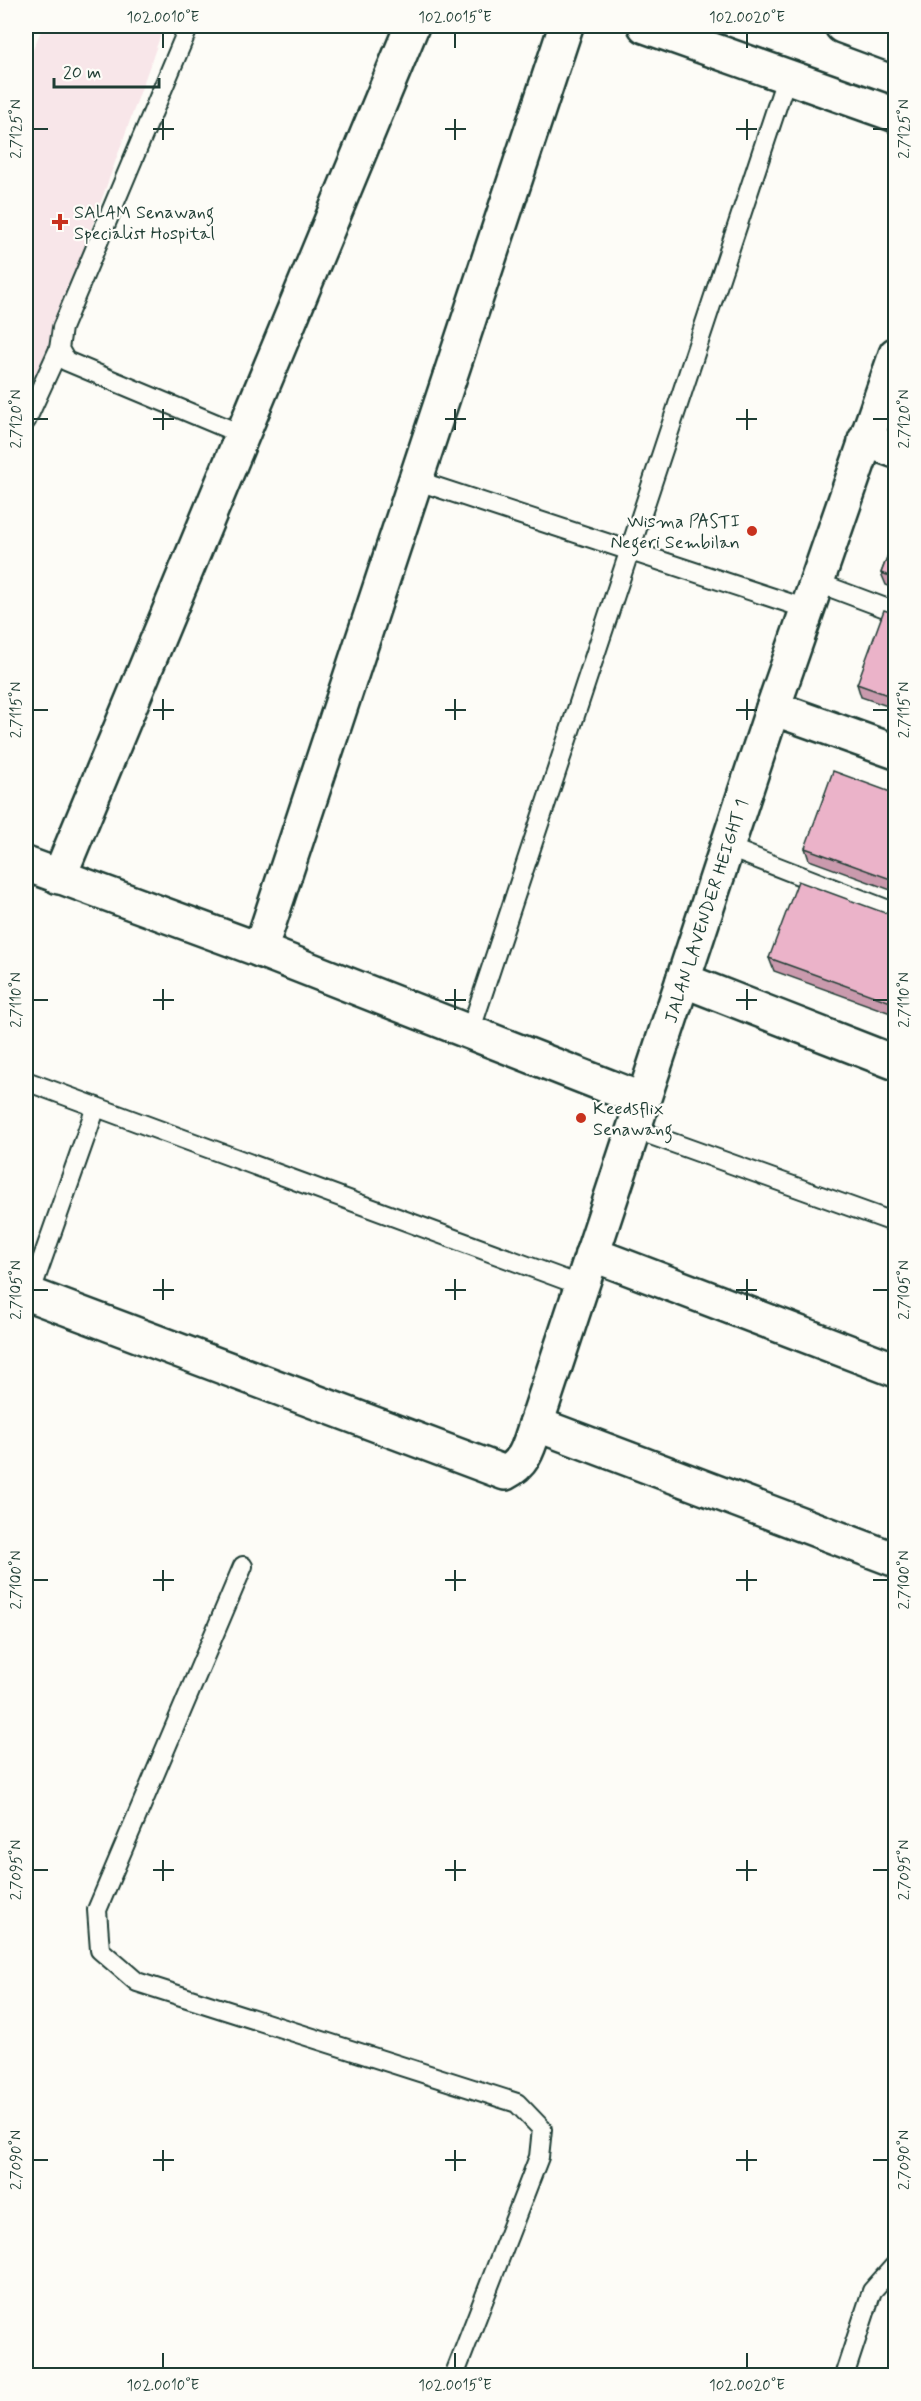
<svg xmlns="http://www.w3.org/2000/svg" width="921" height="2401" font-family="Mynerve,sans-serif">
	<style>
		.built { fill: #f8e6e9 }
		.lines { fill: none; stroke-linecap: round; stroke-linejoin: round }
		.service-casing { stroke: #1f3d34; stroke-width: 22 }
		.minor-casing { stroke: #1f3d34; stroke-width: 38 }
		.tertiary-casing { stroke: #1f3d34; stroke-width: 38 }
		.service { stroke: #fdfcf7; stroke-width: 18 }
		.minor { stroke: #fdfcf7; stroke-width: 33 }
		.tertiary { stroke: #fdfcf7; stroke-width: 33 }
		.wall { fill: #ca9aad; stroke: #1f3d34; stroke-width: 1.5 }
		.building { fill: #ebb3c9; stroke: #1f3d34; stroke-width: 1.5 }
		.ticks { fill: none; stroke: #1f3d34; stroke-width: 2 }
		.poi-dot { fill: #c8321e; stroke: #fdfcf7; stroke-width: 2 }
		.labels { text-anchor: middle; stroke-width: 4.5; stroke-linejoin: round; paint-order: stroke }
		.poi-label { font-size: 18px; fill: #1f3d34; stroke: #fdfcf7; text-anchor: start }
		.street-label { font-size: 18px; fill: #1f3d34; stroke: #fdfcf7 }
		.neatline { fill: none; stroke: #1f3d34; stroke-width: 2 }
		.ticks-label { font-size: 15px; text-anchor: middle; fill: #1f3d34 }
	</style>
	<rect width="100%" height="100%" fill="#fdfcf7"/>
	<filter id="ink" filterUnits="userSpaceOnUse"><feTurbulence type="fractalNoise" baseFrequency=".0167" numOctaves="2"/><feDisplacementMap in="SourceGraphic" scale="12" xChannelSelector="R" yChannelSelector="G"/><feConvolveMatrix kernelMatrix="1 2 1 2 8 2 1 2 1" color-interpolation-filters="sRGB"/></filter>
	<g filter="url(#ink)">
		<path class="built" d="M43,26H164L36,382L26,378V66Z"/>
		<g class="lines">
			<g class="service-casing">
				<g id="service">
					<path d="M189,26L62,328L59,349L66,361L243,435"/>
					<path d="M26,421L59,349"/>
					<path d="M415,480L807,609"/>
					<path d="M816,582L896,612"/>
					<path d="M727,847L896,913"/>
					<path d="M470,1032L787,76"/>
					<path d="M26,1081L582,1286"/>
					<path d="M634,1129L896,1223"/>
					<path d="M30,1294L96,1107"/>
					<path d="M243,1566L97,1910L100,1950L137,1982L517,2103L542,2129L539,2157L454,2376"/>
					<path d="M844,2376L872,2291L896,2264"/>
				</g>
			</g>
			<g class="minor-casing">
				<g id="minor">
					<path d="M645,26L896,115"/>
					<path d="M865,440L896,451"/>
					<path d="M773,708L896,752"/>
					<path d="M26,864L260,950L643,1100"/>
					<path d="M59,877L412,26"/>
					<path d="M260,950L566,26"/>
					<path d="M683,980L896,1063"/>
					<path d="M592,1254L896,1370"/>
					<path d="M26,1293L505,1473C526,1463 529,1445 536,1424L773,708L896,354"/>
					<path d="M536,1424L896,1560"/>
				</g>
			</g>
			<g class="tertiary-casing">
				<path id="tertiary" d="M842,26L896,46"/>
			</g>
			<use href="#service" class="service"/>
			<use href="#minor" class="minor"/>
			<use href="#tertiary" class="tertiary"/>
		</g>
		<g class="wall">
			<path d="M896,534V589L886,585L881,573Z"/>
			<path d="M896,614V709L861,697L857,684Z"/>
			<path d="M896,794V892L809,860L805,848Z"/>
			<path d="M896,917V1015L774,971L769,958Z"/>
		</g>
		<g class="building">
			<path d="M896,534V578L881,573Z"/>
			<path d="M884,610L896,614V698L857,684Z"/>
			<path d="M833,771L896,794V881L805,848Z"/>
			<path d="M798,881L896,917V1004L769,958Z"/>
		</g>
	</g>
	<path class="ticks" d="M163,33V48M455,33V48M747,33V48M163,119V140M455,119V140M747,119V140M33,129H48M153,129H174M445,129H466M736,129H757M873,129H888M163,409V430M455,409V430M747,409V430M33,419H48M153,419H174M445,419H466M736,419H757M873,419H888M163,699V720M455,699V720M747,699V720M33,710H48M153,710H174M445,710H466M736,710H757M873,710H888M163,989V1010M455,989V1010M747,989V1010M33,1000H48M153,1000H174M445,1000H466M736,1000H757M873,1000H888M163,1279V1300M455,1279V1300M747,1279V1300M33,1290H48M153,1290H174M445,1290H466M736,1290H757M873,1290H888M163,1570V1591M455,1570V1591M747,1570V1591M33,1580H48M153,1580H174M445,1580H466M736,1580H757M873,1580H888M163,1860V1881M455,1860V1881M747,1860V1881M33,1870H48M153,1870H174M445,1870H466M736,1870H757M873,1870H888M163,2150V2171M455,2150V2171M747,2150V2171M33,2160H48M153,2160H174M445,2160H466M736,2160H757M873,2160H888M163,2353V2368M455,2353V2368M747,2353V2368"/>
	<g class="poi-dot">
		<path d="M57 213h6v6h6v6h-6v6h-6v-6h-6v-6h6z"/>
		<circle cx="752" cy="531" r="6"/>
		<circle cx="581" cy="1118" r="6"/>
	</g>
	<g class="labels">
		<g class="poi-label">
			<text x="74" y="218">SALAM Senawang<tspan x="74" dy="21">Specialist Hospital</tspan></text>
			<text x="740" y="527" text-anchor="end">Wisma PASTI<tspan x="740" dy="21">Negeri Sembilan</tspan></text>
			<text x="593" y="1114">Keedsflix<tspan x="593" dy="21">Senawang</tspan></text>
		</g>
		<g class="street-label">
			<text transform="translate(706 911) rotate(-72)" y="6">JALAN LAVENDER HEIGHT 1</text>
		</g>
	</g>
	<rect width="921" height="2401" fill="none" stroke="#fdfcf7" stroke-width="66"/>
	<path d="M54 78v9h105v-9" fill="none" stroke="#1f3d34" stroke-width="3"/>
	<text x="63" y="78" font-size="18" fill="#1f3d34" stroke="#fdfcf7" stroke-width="4.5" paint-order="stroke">20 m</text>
	<rect x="33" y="33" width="855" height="2335" class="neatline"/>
	<g class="ticks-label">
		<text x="163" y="22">102.0010°E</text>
		<text x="455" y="22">102.0015°E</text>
		<text x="747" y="22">102.0020°E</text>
		<text transform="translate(16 129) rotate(-90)" y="5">2.7125°N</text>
		<text transform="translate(904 129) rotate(-90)" y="5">2.7125°N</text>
		<text transform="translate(16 419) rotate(-90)" y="5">2.7120°N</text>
		<text transform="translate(904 419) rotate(-90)" y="5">2.7120°N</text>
		<text transform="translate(16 710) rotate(-90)" y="5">2.7115°N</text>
		<text transform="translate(904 710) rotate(-90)" y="5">2.7115°N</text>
		<text transform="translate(16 1000) rotate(-90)" y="5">2.7110°N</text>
		<text transform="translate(904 1000) rotate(-90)" y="5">2.7110°N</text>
		<text transform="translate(16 1290) rotate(-90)" y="5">2.7105°N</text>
		<text transform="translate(904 1290) rotate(-90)" y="5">2.7105°N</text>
		<text transform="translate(16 1580) rotate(-90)" y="5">2.7100°N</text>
		<text transform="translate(904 1580) rotate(-90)" y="5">2.7100°N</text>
		<text transform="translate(16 1870) rotate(-90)" y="5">2.7095°N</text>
		<text transform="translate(904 1870) rotate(-90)" y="5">2.7095°N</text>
		<text transform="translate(16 2160) rotate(-90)" y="5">2.7090°N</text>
		<text transform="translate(904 2160) rotate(-90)" y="5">2.7090°N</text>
		<text x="163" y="2390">102.0010°E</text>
		<text x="455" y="2390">102.0015°E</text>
		<text x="747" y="2390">102.0020°E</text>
	</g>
</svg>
